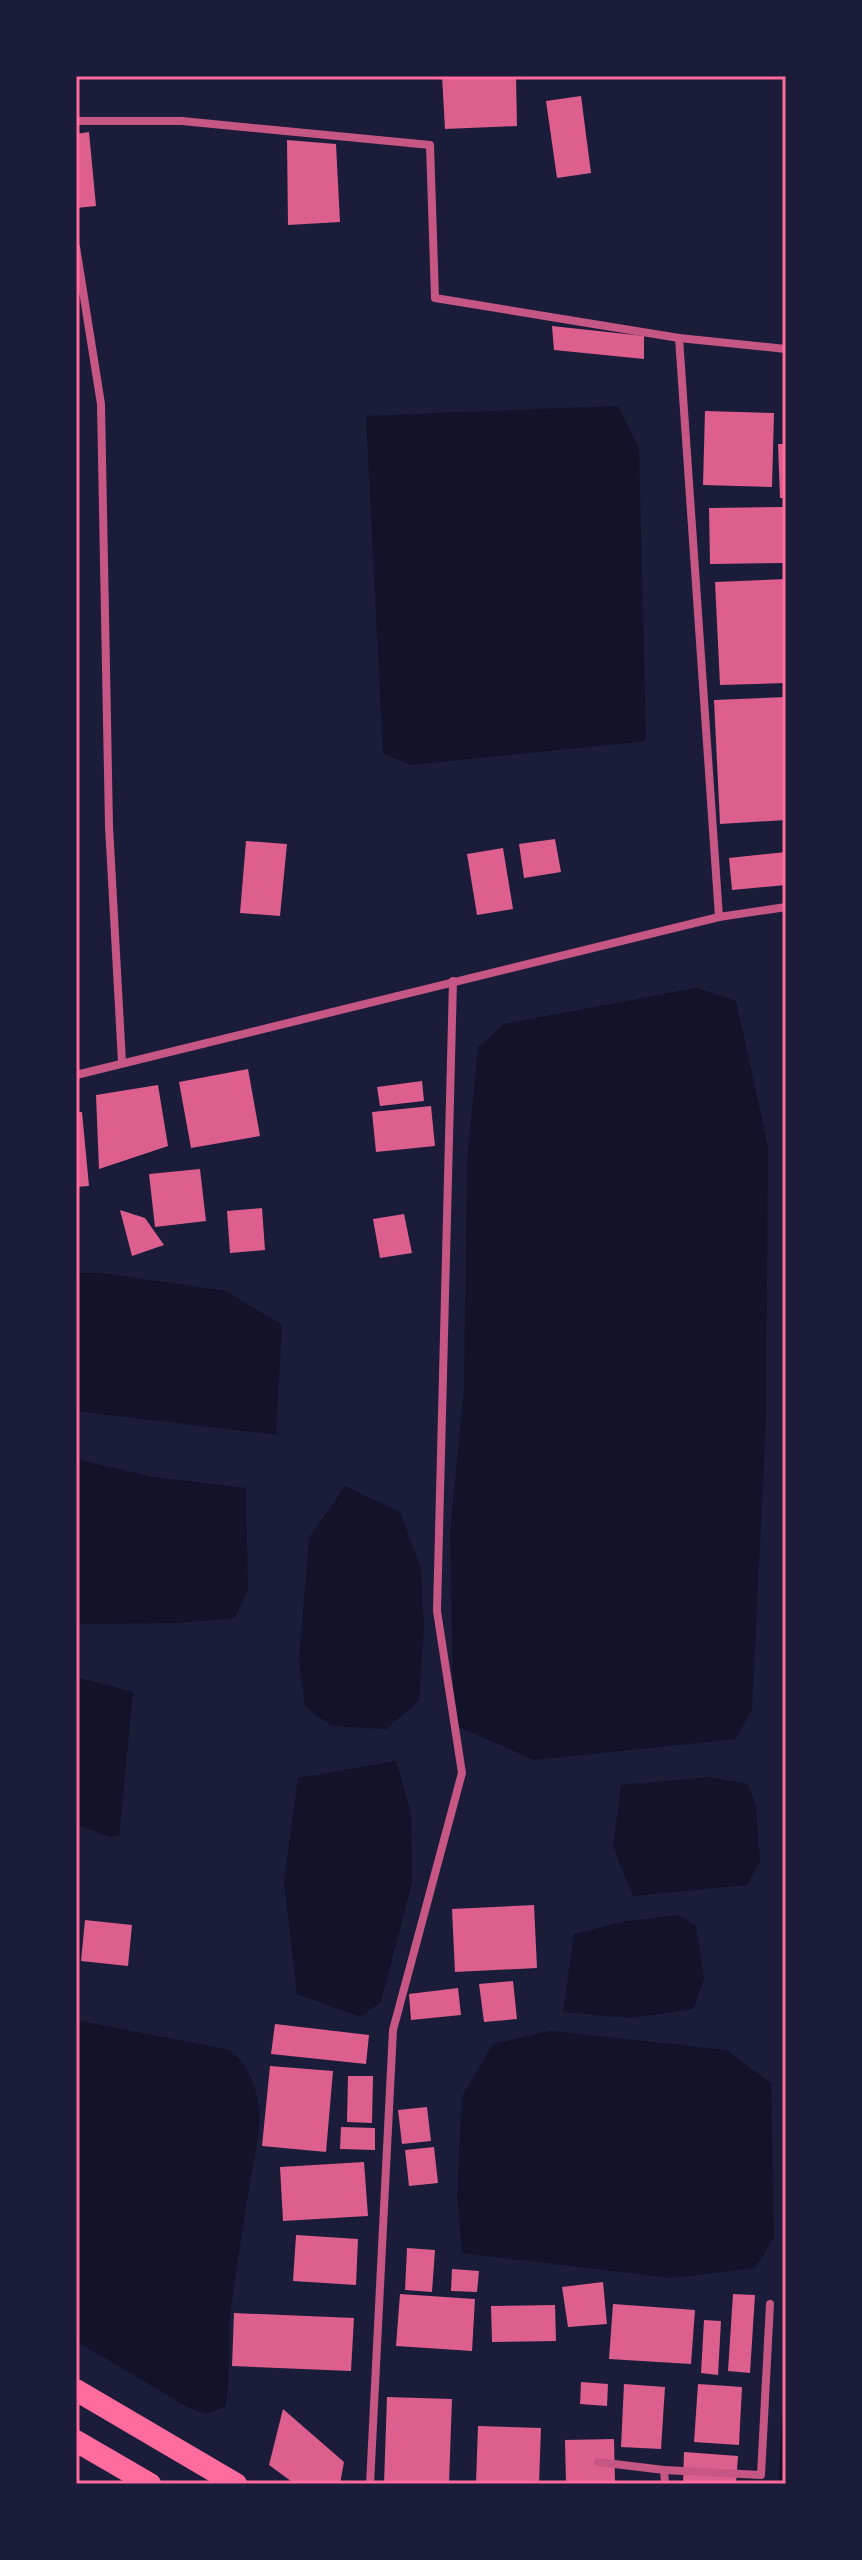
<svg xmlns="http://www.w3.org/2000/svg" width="862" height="2560" font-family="'Varela Round',sans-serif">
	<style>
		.water { fill: #12122b }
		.building { fill: #dd5f8e }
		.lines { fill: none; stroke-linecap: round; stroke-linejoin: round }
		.minor { stroke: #c65784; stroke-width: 8 }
		.trunk { stroke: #ff6b9d; stroke-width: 22 }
		.neatline { fill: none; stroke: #ff6b9d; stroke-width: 3 }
	</style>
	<rect width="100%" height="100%" fill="#1b1b3a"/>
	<g class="water">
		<path d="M618,406L639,448L646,741L411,765L383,753L366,416Z"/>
		<path d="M696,988L736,1001L768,1146L766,1420L752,1710L735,1739L534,1760L459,1727L453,1681L450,1534L464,1388L467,1162L478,1047L504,1024Z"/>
		<path d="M76,1273H100L226,1291L282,1325L276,1435L76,1411Z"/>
		<path d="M76,1459L153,1477L246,1488L248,1590L235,1618L178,1623L76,1624Z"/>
		<path d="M345,1486L400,1512L421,1569L424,1627L419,1701L386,1729L331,1726L305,1707L299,1661L309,1538Z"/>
		<path d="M76,1677L133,1692L119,1836L109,1837L76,1824Z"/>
		<path d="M396,1761L411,1813L412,1882L381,2002L361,2017L297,1994L284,1882L298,1778Z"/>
		<path d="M710,1777L748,1784L756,1807L760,1861L747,1885L633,1896L613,1847L621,1785Z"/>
		<path d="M679,1915L696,1926L704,1979L693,2009L631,2018L563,2012L574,1934L627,1921Z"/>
		<path d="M76,2020L230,2050C247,2063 257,2087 259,2108C261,2132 254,2159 250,2182C244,2224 236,2267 231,2309C226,2342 232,2375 225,2407L206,2414L189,2408L76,2341Z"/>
		<path d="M550,2031L726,2050L771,2083L774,2238L755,2268L671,2278L462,2253L457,2193L462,2097L493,2044Z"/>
		<path d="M786,2358V2484H778Z"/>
	</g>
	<g class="building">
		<path d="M442,76H516L517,126L445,129Z"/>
		<path d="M581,96L591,173L557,178L546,101Z"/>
		<path d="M89,132L96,206L76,208V134Z"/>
		<path d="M287,140L336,144L340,222L288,225Z"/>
		<path d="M552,326L644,336V359L554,350Z"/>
		<path d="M705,411L774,413L772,487L703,485Z"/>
		<path d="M778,444H786V498H780Z"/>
		<path d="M786,507V563L710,564L709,508Z"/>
		<path d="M786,579V683L720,685L715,582Z"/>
		<path d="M786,697V820L720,824L714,700Z"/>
		<path d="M555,839L561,872L524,878L519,844Z"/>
		<path d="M246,841L287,844L280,916L240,913Z"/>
		<path d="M503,848L513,909L477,915L467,854Z"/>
		<path d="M786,852V885L732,890L729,858Z"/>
		<path d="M248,1069L260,1136L191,1148L179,1082Z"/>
		<path d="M422,1081L424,1101L380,1106L377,1087Z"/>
		<path d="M158,1085L168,1146L99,1169L96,1095Z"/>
		<path d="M431,1106L435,1146L376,1152L372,1112Z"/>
		<path d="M76,1112H82L89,1186L76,1187Z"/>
		<path d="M200,1169L206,1221L155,1227L149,1174Z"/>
		<path d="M262,1208L265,1250L230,1253L227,1211Z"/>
		<path d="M120,1210L145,1218L164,1245L132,1256Z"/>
		<path d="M404,1214L412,1253L380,1258L373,1219Z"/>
		<path d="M534,1905L537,1968L455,1972L452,1909Z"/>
		<path d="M85,1920L132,1925L128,1966L81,1961Z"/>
		<path d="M513,1981L517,2019L484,2022L479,1984Z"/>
		<path d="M458,1988L461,2015L411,2020L409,1994Z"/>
		<path d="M275,2024L369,2035L366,2064L271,2054Z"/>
		<path d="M270,2066L333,2071L326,2152L262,2146Z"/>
		<path d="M348,2076H373L372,2123L347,2122Z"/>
		<path d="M427,2107L431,2141L402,2144L398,2110Z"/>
		<path d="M341,2127L375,2128V2150L340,2149Z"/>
		<path d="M434,2147L438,2183L409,2186L405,2150Z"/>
		<path d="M364,2162L368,2216L283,2221L280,2167Z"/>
		<path d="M296,2235L358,2239L356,2285L293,2281Z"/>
		<path d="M407,2248L435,2250L432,2292L405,2290Z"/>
		<path d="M452,2269L479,2271L477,2292L451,2291Z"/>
		<path d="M603,2282L607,2324L568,2327L562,2287Z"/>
		<path d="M400,2294L475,2299L472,2351L396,2346Z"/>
		<path d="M733,2294L755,2295L750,2373L728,2371Z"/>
		<path d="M613,2304L695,2310L691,2364L609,2359Z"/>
		<path d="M555,2305L556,2341L492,2342L491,2306Z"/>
		<path d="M234,2313L354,2318L351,2371L232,2366Z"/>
		<path d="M704,2320L721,2321L718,2375L701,2373Z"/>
		<path d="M581,2382L608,2384L607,2406L580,2404Z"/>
		<path d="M624,2384L665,2387L661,2449L621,2447Z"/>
		<path d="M698,2384L742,2387L739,2445L694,2442Z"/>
		<path d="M387,2397L452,2399L449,2484H384Z"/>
		<path d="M283,2409L344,2462L340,2484H295L269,2465Z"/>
		<path d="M478,2426L541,2428L539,2484H476Z"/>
		<path d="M614,2439L615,2484H566L565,2440Z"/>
		<path d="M684,2452L738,2456L736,2484H683Z"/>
	</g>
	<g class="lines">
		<g class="minor">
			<path d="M76,121H182L430,145L435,298L679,338"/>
			<path d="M76,247L101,404L109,826L122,1062"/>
			<path d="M719,917L786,907"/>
			<path d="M76,1075L719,917L679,338L786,349"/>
			<path d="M598,2462L664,2470L665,2484"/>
			<path d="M664,2470L761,2475L770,2304"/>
			<path d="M370,2484L393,2030L462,1773L437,1611L453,981"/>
		</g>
		<g class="trunk">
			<path d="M76,2390L236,2484"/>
			<path d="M76,2441L150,2484"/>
		</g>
	</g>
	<rect width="862" height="2560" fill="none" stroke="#1b1b3a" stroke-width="156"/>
	<rect x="78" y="78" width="706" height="2404" class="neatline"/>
</svg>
